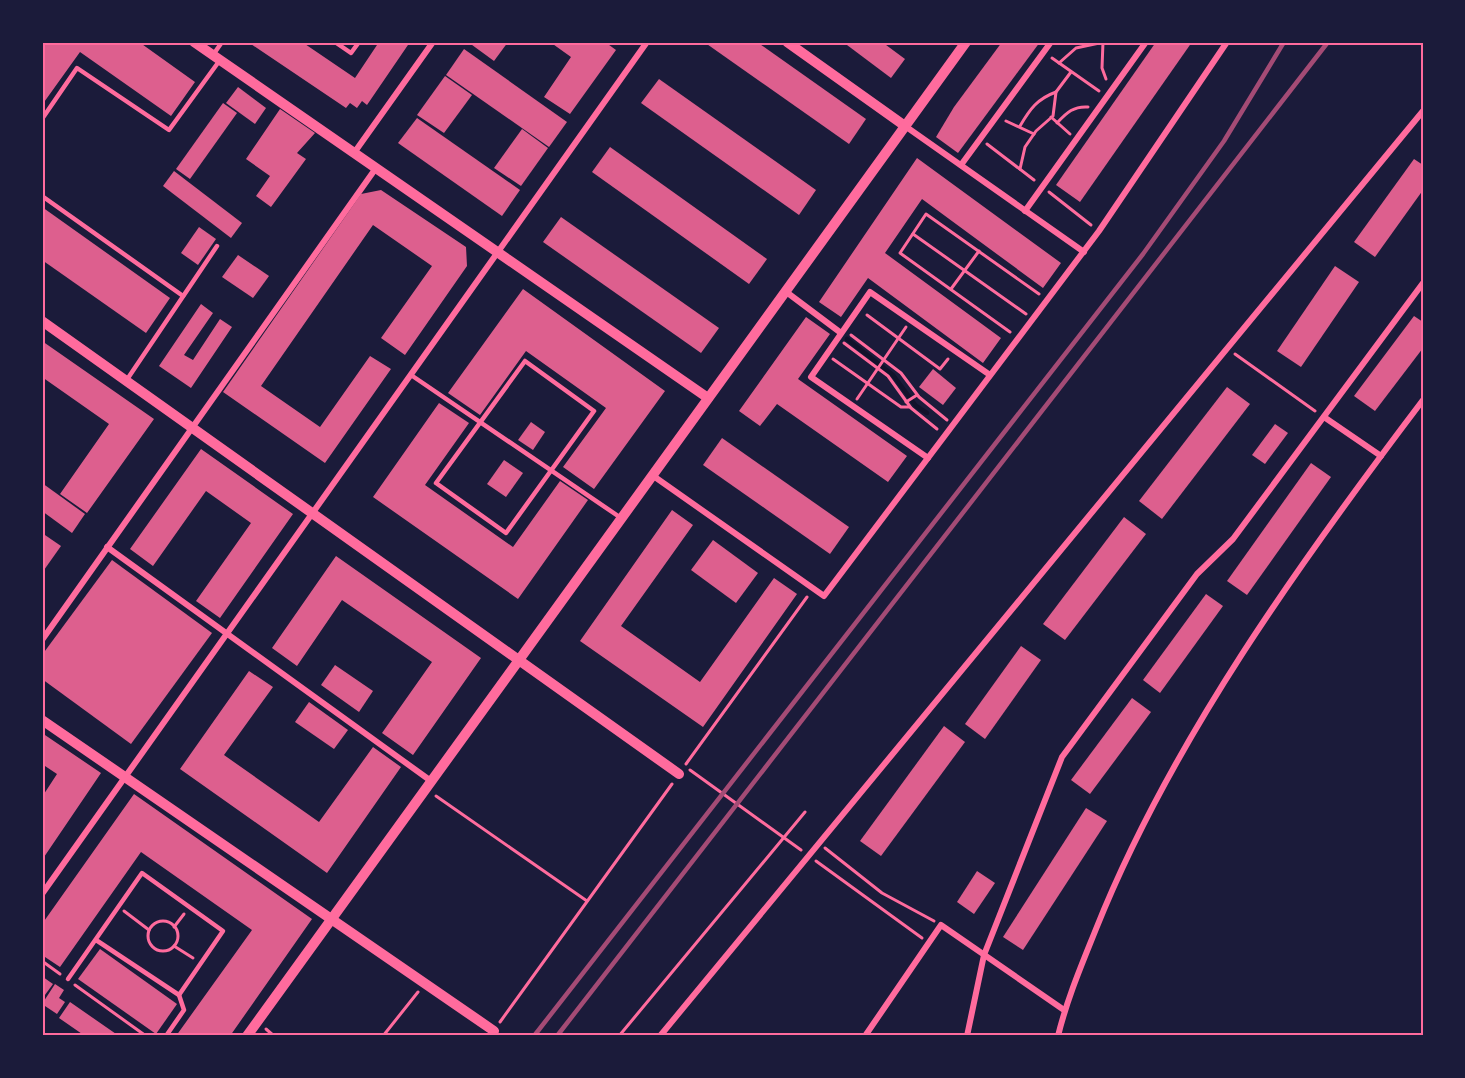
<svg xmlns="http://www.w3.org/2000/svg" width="1465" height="1078" font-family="'Archivo Narrow',sans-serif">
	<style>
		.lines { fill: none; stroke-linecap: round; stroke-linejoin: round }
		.stream { stroke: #12122b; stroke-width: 4.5 }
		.building { fill: #dd5f8e }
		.path { stroke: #ff6b9d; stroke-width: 3 }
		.service { stroke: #ff6b9d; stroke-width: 4.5 }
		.minor { stroke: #ff6b9d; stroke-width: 6 }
		.tertiary { stroke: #ff6b9d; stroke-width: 10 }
		.rail { stroke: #a44b75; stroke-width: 4.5 }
		.neatline { fill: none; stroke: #ff6b9d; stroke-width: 2 }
	</style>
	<rect width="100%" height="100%" fill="#1b1b3a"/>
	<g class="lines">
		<path class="stream" d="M847,339L893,375L916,406L927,413"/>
	</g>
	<g class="building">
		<path d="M42,42H139L195,82L171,116L80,52L42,105Z"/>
		<path d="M248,42H302L355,78L379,42H410L367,105L362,101L357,108L350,103L346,108Z"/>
		<path d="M468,42H508L494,61Z"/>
		<path d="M550,42H605L616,50L570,114L544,97L571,57Z"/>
		<path d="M704,42H757L866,119L849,144Z"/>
		<path d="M843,42H882L905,59L891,78Z"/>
		<path d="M1002,42H1040L958,153L936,137L954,107Z"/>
		<path d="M1156,42H1192L1080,202L1056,185Z"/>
		<path d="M464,49L567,122L549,147L446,75Z"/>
		<path d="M445,76L472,95L444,133L417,115Z"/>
		<path d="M659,79L816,190L799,215L641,103Z"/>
		<path d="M238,87L266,108L255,124L226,103Z"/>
		<path d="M223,103L237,113L190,179L176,169Z"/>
		<path d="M280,109L315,133L297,153L306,159L271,207L256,196L270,176L246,159Z"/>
		<path d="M417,118L520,190L502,216L398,143Z"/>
		<path d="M522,129L548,148L521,186L494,168Z"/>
		<path d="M610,147L767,259L749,284L592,172Z"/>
		<path d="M917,158L1061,263L1043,288L922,199L885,253L1001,338L983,363L868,278L841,317L819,302Z"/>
		<path d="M1414,159L1423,165V190L1375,257L1354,242Z"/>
		<path d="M174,171L242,223L231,238L163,186Z"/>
		<path d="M381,190L466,247L467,266L405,355L381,338L432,266L373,225L261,386L320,427L370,356L391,369L325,463L223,392L361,194Z"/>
		<path d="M42,207L170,298L146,333L42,260Z"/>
		<path d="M561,217L719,328L701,353L543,242Z"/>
		<path d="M199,227L216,239L198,265L181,253Z"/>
		<path d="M238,255L269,276L253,298L222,277Z"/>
		<path d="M1335,266L1359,282L1301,367L1277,351Z"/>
		<path d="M523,289L665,391L594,489L563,467L606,408L526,351L480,415L448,393Z"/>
		<path d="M201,304L213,313L184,355L193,360L220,319L232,327L191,388L159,366Z"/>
		<path d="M1414,316L1423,322V348L1375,411L1354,396Z"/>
		<path d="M806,317L830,334L798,379L907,456L888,482L777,404L760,426L739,411Z"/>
		<path d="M42,341L154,419L87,513L60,494L109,424L42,377Z"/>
		<path d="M933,369L956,388L943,405L919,387Z"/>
		<path d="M1227,387L1250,404L1162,519L1139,501Z"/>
		<path d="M439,403L469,423L425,485L513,547L560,481L588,500L518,599L373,497Z"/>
		<path d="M531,422L545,432L533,450L518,440Z"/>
		<path d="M1275,424L1288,433L1265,464L1252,455Z"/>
		<path d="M722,438L849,527L830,554L703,465Z"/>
		<path d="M201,449L293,514L220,618L196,601L251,523L206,491L153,566L130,549Z"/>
		<path d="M504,460L523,473L506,497L487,484Z"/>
		<path d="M1311,463L1331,477L1247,595L1227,581Z"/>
		<path d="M42,483L85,514L72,533L42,511Z"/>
		<path d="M672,510L693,525L621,626L700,682L774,578L797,594L703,727L580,641Z"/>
		<path d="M1124,517L1146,534L1065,640L1043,624Z"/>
		<path d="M42,533L61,546L44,570L42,569Z"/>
		<path d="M713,540L758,573L736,603L691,570Z"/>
		<path d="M336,556L481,658L413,755L382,733L432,662L342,600L297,666L272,648Z"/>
		<path d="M112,560L212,633L131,744L42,679V655Z"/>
		<path d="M1206,594L1223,606L1160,693L1143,680Z"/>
		<path d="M1021,646L1041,660L985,739L965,724Z"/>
		<path d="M335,665L373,691L359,712L321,685Z"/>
		<path d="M249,671L273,687L224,755L319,822L373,747L401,767L327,873L180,769Z"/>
		<path d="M1132,698L1151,712L1090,794L1071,780Z"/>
		<path d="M309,702L348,730L334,749L295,722Z"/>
		<path d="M944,726L965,742L881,856L860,841Z"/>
		<path d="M42,733L101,773L42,860V797L57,774L42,764Z"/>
		<path d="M134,794L312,919L230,1036H176L252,930L141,852L60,967L42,955V924Z"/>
		<path d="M1086,808L1107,821L1023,950L1003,937Z"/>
		<path d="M977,871L995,883L974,914L957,902Z"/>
		<path d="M100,949L177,1004L156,1034L78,979Z"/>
		<path d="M43,977L53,984L42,999V979Z"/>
		<path d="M55,984L64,990L59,998L65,1002L57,1014L42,1004Z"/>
		<path d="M70,1002L106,1027L119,1036H85L59,1018Z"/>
	</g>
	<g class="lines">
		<g class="path">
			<path d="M1103,42L1102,68L1106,79"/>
			<path d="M1052,58L1099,91"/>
			<path d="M1059,63L1076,48L1104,42"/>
			<path d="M1051,117L1070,134"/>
			<path d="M1006,121L1034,134"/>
			<path d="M1057,123C1067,112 1074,106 1088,107"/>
			<path d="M1020,126C1030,109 1037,99 1056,92"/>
			<path d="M987,144L1034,180"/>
			<path d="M1020,169L1025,147L1036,131L1053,116L1056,92L1071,72"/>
			<path d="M1049,192L1091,225"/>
			<path d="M913,234L1026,314"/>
			<path d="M951,289L979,251"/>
			<path d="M867,315L940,369L948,359"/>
			<path d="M1010,332L900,253L926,214L1039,294"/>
			<path d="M851,335L901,373L919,397L947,420"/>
			<path d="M844,343L888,376L911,408L937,429"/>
			<path d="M1235,354L1315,411"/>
			<path d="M833,359L901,407H910"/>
			<path d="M857,399L906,327"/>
			<path d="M906,402L917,395"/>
			<path d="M686,764L807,597"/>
			<path d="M690,770L801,850"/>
			<path d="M436,796L587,901"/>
			<path d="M825,848L882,893L934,921"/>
			<path d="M816,861L922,938"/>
			<path d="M124,911L149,930"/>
			<circle cx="163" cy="936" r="15"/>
			<path d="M174,927L184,914"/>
			<path d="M174,946L193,958"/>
			<path d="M42,961L60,974"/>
			<path d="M75,985L146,1036"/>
			<path d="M500,1022L672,784"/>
			<path d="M266,1029L274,1036"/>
			<path d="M383,1036L418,992"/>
			<path d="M619,1036L805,812"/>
		</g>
		<g class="service">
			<path d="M335,42L351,53L359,42"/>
			<path d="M213,55L222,42"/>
			<path d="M42,119L77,68L169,130L220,60"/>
			<path d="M42,196L183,296"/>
			<path d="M525,361L594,411L506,533L436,483Z"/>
			<path d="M411,375L621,518"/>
			<path d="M126,381L217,246"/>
			<path d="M68,979L142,873L223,931L179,995L96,940"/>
			<path d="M166,1036L184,1010L179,995"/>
		</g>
		<g class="minor">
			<path d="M905,126L1084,252"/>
			<path d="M354,153L433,42"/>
			<path d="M961,165L1051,42"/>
			<path d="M1025,211L1146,42"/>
			<path d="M785,291L841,333"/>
			<path d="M1324,417L1381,456"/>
			<path d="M928,458L811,377L870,292L990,375"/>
			<path d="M652,475L824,596L1099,231L1227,42"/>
			<path d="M107,547L431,781"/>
			<path d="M42,640L376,168"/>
			<path d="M42,894L647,42"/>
			<path d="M660,1036L1423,111"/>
			<path d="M865,1036L941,925L1064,1010"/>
			<path d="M967,1036L984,955L1062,757L1197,574L1233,539L1423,283"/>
			<path d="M1058,1036C1067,999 1082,964 1096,929C1171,741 1301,561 1423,400"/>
		</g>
		<g class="tertiary">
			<path d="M194,42L708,398"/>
			<path d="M787,42L905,126"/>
			<path d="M42,321L679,774"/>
			<path d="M42,720L494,1031"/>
			<path d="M247,1036L966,42"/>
		</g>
		<g class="rail">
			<path d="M534,1036L1143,254L1224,141L1284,42"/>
			<path d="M557,1036L1328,42"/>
		</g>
	</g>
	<rect width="1465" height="1078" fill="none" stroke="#1b1b3a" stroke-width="87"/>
	<rect x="44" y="44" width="1378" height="990" class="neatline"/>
</svg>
